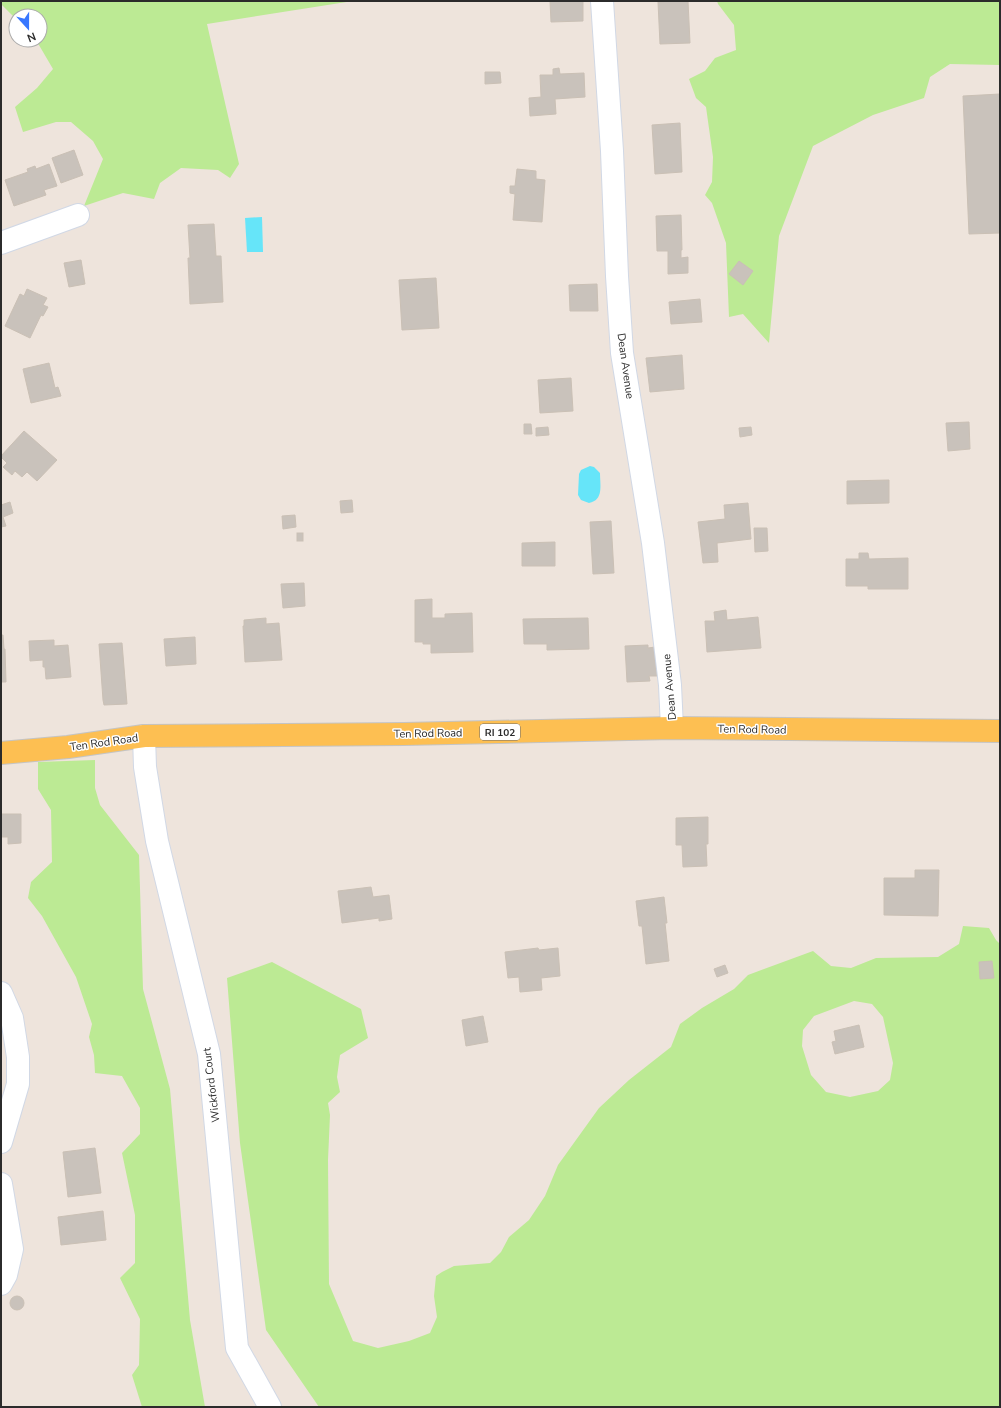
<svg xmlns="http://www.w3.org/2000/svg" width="1001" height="1408" font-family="'Nunito Sans',sans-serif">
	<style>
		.green { fill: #bcea94; fill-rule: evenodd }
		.water { fill: #66e5f9 }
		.building { fill: #c9c2bb; stroke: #cac0b5 }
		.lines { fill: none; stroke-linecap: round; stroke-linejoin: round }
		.minor-casing { stroke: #d1d8e5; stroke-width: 24 }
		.major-casing { stroke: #c4c4c4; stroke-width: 24 }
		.minor { stroke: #fff; stroke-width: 22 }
		.major { stroke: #fdbf52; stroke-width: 22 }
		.labels { text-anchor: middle; stroke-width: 3; stroke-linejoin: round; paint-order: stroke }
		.shield { fill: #fff; stroke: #6b6b6b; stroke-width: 1 }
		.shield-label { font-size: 10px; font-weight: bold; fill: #2b2b2b }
		.street-label { font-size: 11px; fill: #2b2b2b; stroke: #fff }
	</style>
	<rect width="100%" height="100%" fill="#eee4dc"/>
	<g class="green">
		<path d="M1,1H353L207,24L239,164L230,178L218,170L181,168L160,183L154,199L123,193L84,206L103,159L93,141L71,122H56L23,132L15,107L37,88L53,69L36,40H40V16H16V19L1,4Z"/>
		<path d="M717,1H1000V65L950,64L930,77L924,98L873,115L813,146L779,236L769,343L743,314L729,317L726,243L712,203L705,195L712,182L713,157L706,107L696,98L689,79L705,71L715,58L736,50L734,25L718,4Z"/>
		<path d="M95,760V788L100,805L139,855L143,989L170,1089L190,1320L205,1407H142L132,1375L139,1365L140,1319L120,1278L135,1263V1215L122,1153L140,1134V1108L122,1076L95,1073L94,1055L89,1037L92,1024L76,977L42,916L28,898L31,882L52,862L51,810L38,789V762Z"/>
		<path d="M963,926L989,928L996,940L1000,944V1407H319L266,1330L240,1143L227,978L272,962L361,1009L368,1038L340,1055L337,1077L340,1092L328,1103L330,1115L328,1160L329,1284L353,1341L378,1348L409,1341L430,1333L437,1317L434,1296L436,1276L442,1272L454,1266L490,1263L501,1252L509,1237L529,1220L545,1196L558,1165L599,1108L629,1080L671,1047L680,1024L702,1008L734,989L748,975L813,951L831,966L851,968L876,958L938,957L959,944ZM854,1001L872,1004L883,1017L893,1063L890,1080L878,1091L850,1097L826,1092L811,1075L802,1046L803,1030L814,1016Z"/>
	</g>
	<g class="water">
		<path d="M262,217L263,252H247L245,218Z"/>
		<path d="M590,466L594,467L600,473C600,485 604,500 589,503L581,500L578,495L579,474L581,470Z"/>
	</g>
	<g class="building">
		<path d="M550,1H583V21L551,22Z"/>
		<path d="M671,1H688L690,43L660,44L658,2Z"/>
		<path d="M559,68L560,74L584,73L585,97L555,99L556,114L530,116L529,98L541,97L540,75H553V69Z"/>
		<path d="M485,72H500L501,83L485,84Z"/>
		<path d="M1000,94V233L969,234L963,96Z"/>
		<path d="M680,123L682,172L655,174L652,125Z"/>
		<path d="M74,150L83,175L61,183L52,158Z"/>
		<path d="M49,164L57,186L44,190L46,195L14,206L5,180L28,172L27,169L35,166L36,169Z"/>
		<path d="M517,169L536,171V179L545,180L542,222L513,220L515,194L510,193V186H515Z"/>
		<path d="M681,215L682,250H681V258L688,257V273L668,274V251H657L656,216Z"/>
		<path d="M214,224L216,256H221L223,302L190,304L188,258H190L188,225Z"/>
		<path d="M81,260L85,284L69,287L64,263Z"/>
		<path d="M739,261L753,271L743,285L729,274Z"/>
		<path d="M436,278L439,328L402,330L399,280Z"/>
		<path d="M597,284L598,311H570L569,285Z"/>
		<path d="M27,289L47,298L43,305L48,307L43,316L41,315L30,338L5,326L20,294L24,296Z"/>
		<path d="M700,299L702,322L671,324L669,302Z"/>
		<path d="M682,355L684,389L650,392L646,358Z"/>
		<path d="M49,363L55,388L58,387L61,396L31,403L23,369Z"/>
		<path d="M571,378L573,411L540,413L538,380Z"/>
		<path d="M969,422L970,449L948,451L946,423Z"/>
		<path d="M524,424H531L532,434H524Z"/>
		<path d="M548,427L549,435L536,436V428Z"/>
		<path d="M751,427L752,435L740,437L739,428Z"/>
		<path d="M24,431L57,460L37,481L27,472L22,477L15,471L12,475L3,467L7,463L1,457V456Z"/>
		<path d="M889,480V503L847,504V481Z"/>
		<path d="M352,500L353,512L341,513L340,501Z"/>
		<path d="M10,502L13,513L3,517L6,526L1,527V505Z"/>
		<path d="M748,503L751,539L717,543L718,562L703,563L698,522L725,519L724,505Z"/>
		<path d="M295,515L296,527L283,529L282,516Z"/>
		<path d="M611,521L614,573L593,574L590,522Z"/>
		<path d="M754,528H767L768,551L755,552Z"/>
		<rect x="297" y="533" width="6" height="8"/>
		<path d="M555,542V566H522V543Z"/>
		<path d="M859,553H868L869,559L908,558V589H868V586H846V559H859Z"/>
		<path d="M304,583L305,606L283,608L281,584Z"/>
		<path d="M432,599V618H445V614L472,613L473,652L431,653V644H423V642H415V600Z"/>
		<path d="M726,610L727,620L758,617L761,648L707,652L705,621H715L714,612Z"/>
		<path d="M266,618V624L279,623L282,660L245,662L243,626H244V620Z"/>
		<path d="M588,618L589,649L547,650V644H524L523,619Z"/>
		<path d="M1,635H3L4,649H5L6,682H1Z"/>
		<path d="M195,637L196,664L166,666L164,639Z"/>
		<path d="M54,640V646L68,645L71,677L46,679L45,667H43V660L30,661L29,641Z"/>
		<path d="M122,643L127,704L104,705L103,700L99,644Z"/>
		<path d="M648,645V648L655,647L657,676H649L650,681L627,682L625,646Z"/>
		<path d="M1,814H21V843L8,844V837H1Z"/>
		<path d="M708,817V844H706L707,866L683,867L682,845H676V818Z"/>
		<path d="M915,870H939L938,916L884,915V878H915Z"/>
		<path d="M371,887L373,897L389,895L392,919L379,921V918L342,923L338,891Z"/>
		<path d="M664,897L667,923H665L669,961L646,964L642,926H639L636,901Z"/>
		<path d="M538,948L539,950L558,948L560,976L541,978L542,990L520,992L519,977L508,978L505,952Z"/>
		<path d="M992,961L994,978L980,979L979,962Z"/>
		<path d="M725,965L728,973L717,977L714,969Z"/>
		<path d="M483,1016L488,1042L466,1046L462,1020Z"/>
		<path d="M859,1025L864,1047L835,1054L832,1042L836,1041L834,1031Z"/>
		<path d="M95,1148L101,1193L68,1197L63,1152Z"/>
		<path d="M103,1211L106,1240L61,1245L58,1217Z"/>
		<circle cx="17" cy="1303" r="7"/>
	</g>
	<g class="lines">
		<g class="minor-casing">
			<g id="minor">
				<path d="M602,1L612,151L617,276L622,353L653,543L670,685L672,728"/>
				<path d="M1,243L78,215"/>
				<path d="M144,736L145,767L157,841L209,1054L237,1348L270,1407"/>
				<path d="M1,993L12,1018L18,1057V1084L1,1142"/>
				<path d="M1,1184L12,1249L6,1275L1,1284"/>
			</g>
		</g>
		<g class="major-casing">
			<path id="major" d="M1,753L68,747L144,736L404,734L672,728L1000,731"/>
		</g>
		<use href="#minor" class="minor"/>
		<use href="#major" class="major"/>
	</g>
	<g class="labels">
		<rect class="shield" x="480" y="724" width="40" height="16" rx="3"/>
		<g class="shield-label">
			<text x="500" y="736">RI 102</text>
		</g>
		<g class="street-label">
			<text transform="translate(626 366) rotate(82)" y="4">Dean Avenue</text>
			<text transform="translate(669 687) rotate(-95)" y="4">Dean Avenue</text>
			<text transform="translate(752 729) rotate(1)" y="4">Ten Rod Road</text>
			<text transform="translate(428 733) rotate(-1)" y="4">Ten Rod Road</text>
			<text transform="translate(104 742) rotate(-8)" y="4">Ten Rod Road</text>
			<text transform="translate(211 1085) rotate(-97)" y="4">Wickford Court</text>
		</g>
	</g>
	<rect width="1001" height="1408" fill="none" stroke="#2b2b2b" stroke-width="4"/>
	<g transform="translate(28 28) rotate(159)"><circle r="19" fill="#ffffff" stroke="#aaaaaa"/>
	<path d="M0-3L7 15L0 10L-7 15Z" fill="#3877ff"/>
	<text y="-6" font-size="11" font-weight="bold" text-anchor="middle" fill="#2b2b2b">N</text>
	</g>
</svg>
